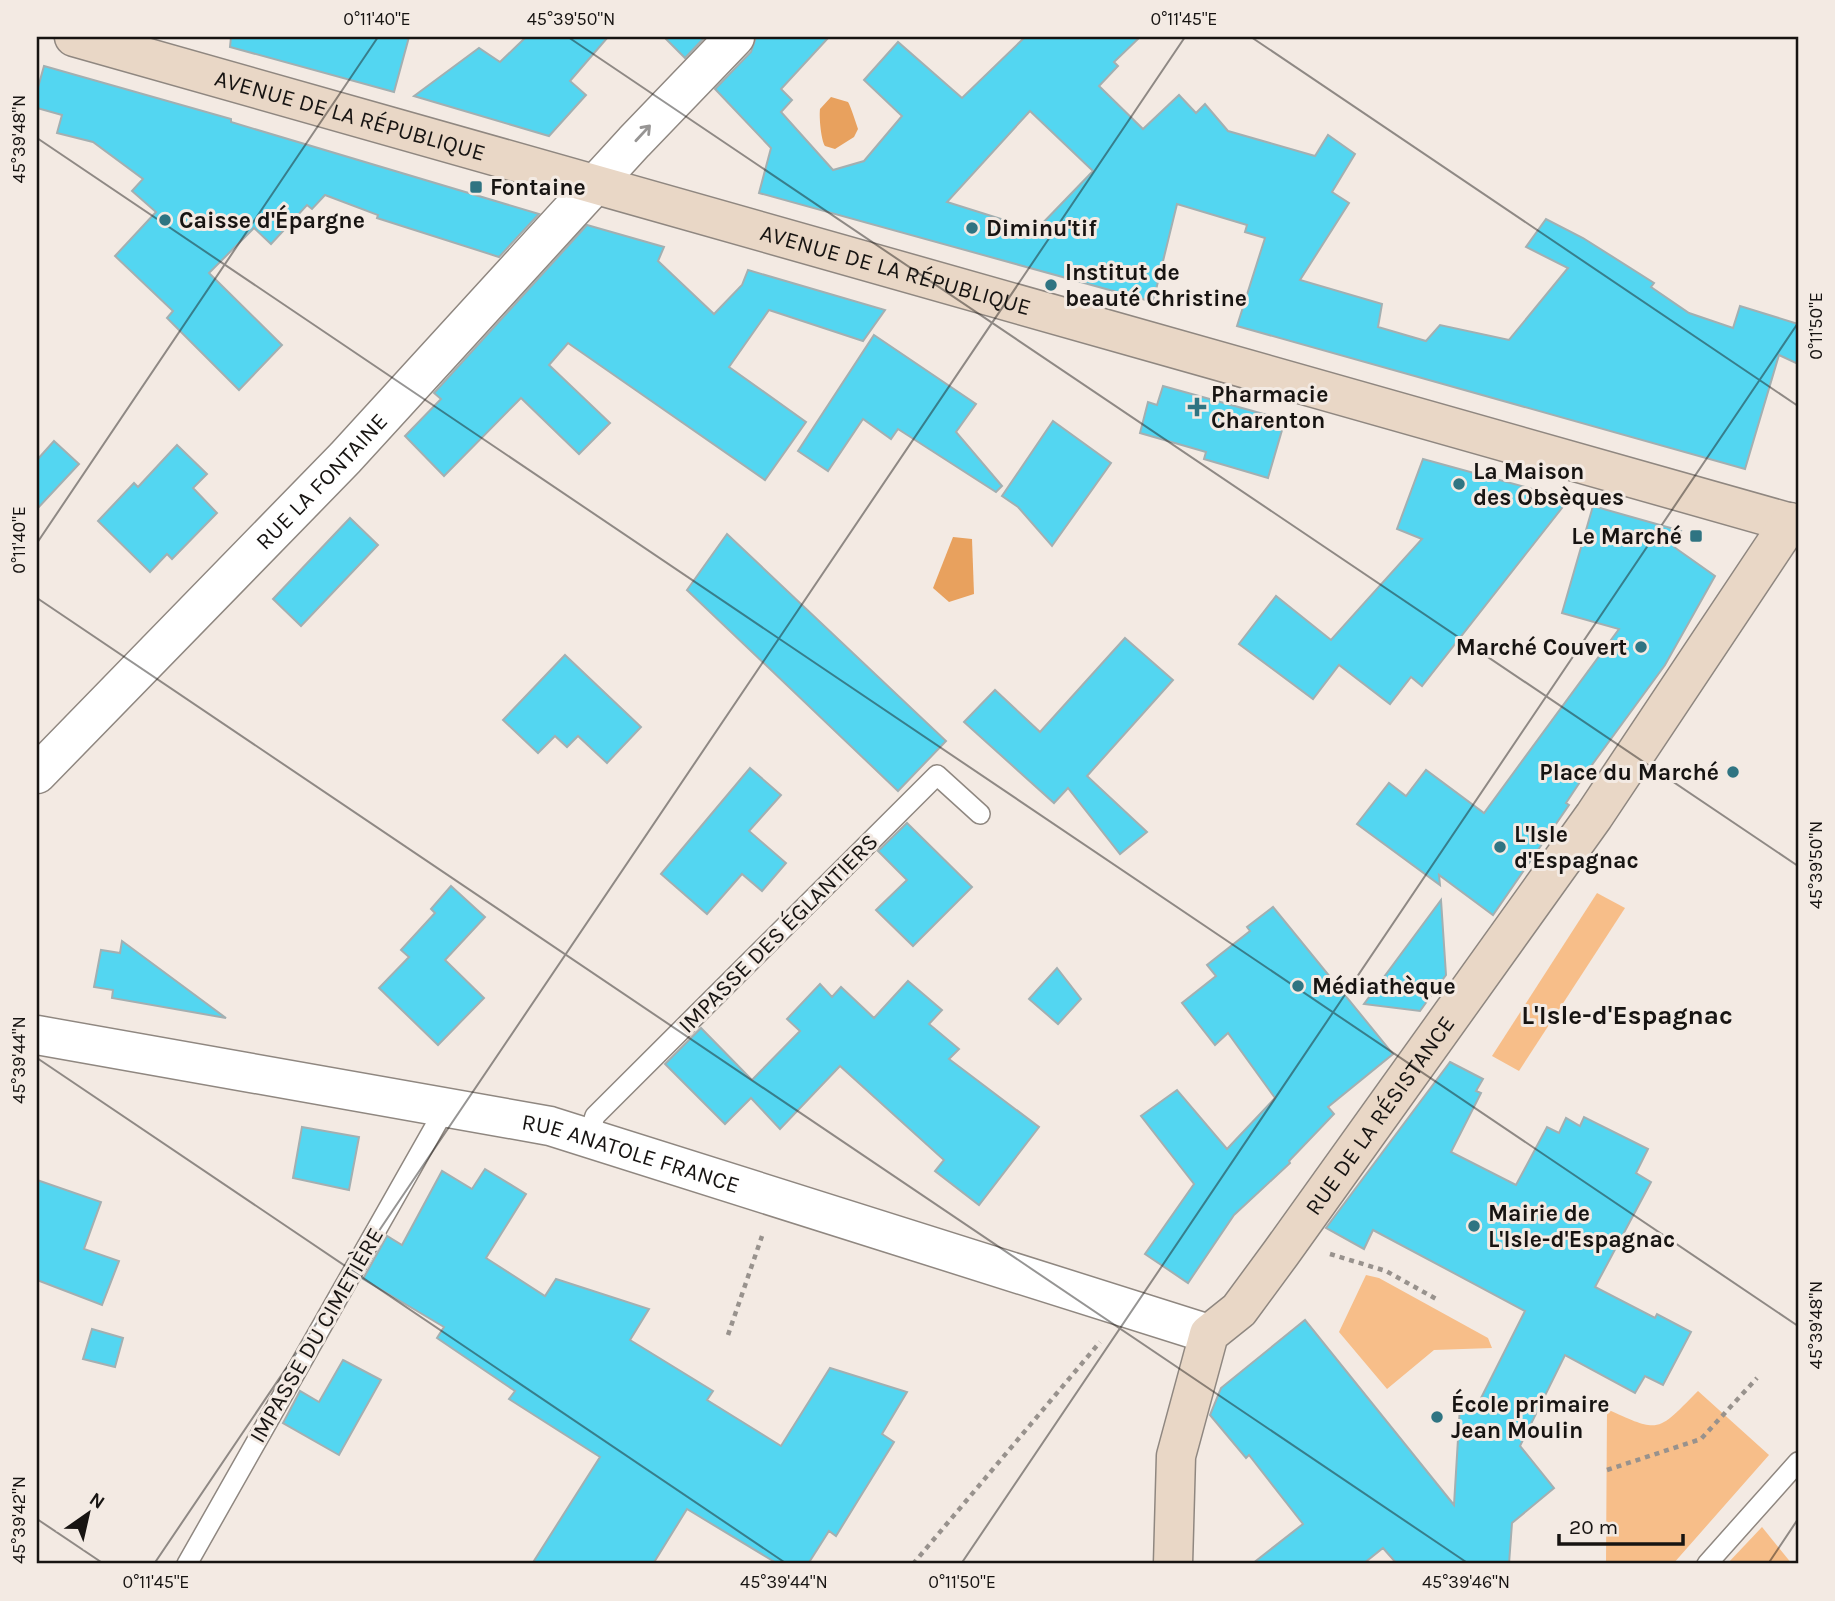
<svg xmlns="http://www.w3.org/2000/svg" width="1835" height="1601" font-family="Karla,sans-serif">
	<style>
		.green { fill: #f7be89 }
		.water { fill: #e8a15e }
		.building { fill: #53d6f1; stroke: #a3afb1; stroke-width: 2; fill-rule: evenodd }
		.lines { fill: none; stroke-linecap: round; stroke-linejoin: round }
		.lane-casing { stroke: #8f8780; stroke-width: 22 }
		.street-casing { stroke: #8f8780; stroke-width: 41 }
		.secondary-casing { stroke: #8f8780; stroke-width: 41 }
		.path { stroke: #98928d; stroke-width: 4.5; stroke-dasharray: 5 5; stroke-linecap: butt }
		.lane { stroke: #fff; stroke-width: 19 }
		.street { stroke: #fff; stroke-width: 38 }
		.secondary { stroke: #e9d7c6; stroke-width: 38 }
		.oneway { stroke: #979594 }
		.ticks { fill: none; stroke: #171412; stroke-width: 2; stroke-opacity: 0.45 }
		.poi-dot { fill: #2f7482; stroke: #f3eae3; stroke-width: 2.5 }
		.labels { text-anchor: middle; stroke-width: 6; stroke-linejoin: round; paint-order: stroke }
		.street-label { font-size: 23px; fill: #171412; stroke: #f3eae3 }
		.poi-label { font-size: 23px; font-weight: bold; fill: #171412; stroke: #f3eae3; text-anchor: start }
		.quarter-label { font-size: 26px; font-weight: bold; fill: #171412; stroke: #f3eae3 }
		.neatline { fill: none; stroke: #171412; stroke-width: 2.5 }
		.ticks-label { font-size: 18px; text-anchor: middle; fill: #171412 }
	</style>
	<rect width="100%" height="100%" fill="#f3eae3"/>
	<g class="green">
		<path d="M1597,893L1625,908L1519,1071L1492,1056Z"/>
		<path d="M1366,1275L1379,1278L1488,1338L1492,1348L1434,1350L1387,1389L1339,1332Z"/>
		<path d="M1698,1391L1769,1455L1673,1564H1606L1607,1409C1661,1434 1657,1432 1698,1391Z"/>
		<path d="M1762,1527L1792,1564H1727Z"/>
	</g>
	<g class="water">
		<path d="M831,97L848,102C851,107 856,123 858,129L854,137L835,149L825,146C821,140 819,117 820,109Z"/>
		<path d="M953,537L972,539L974,594L949,602L933,588Z"/>
	</g>
	<g class="building">
		<path d="M231,37H409L394,92L230,47Z"/>
		<path d="M526,37H608L570,81L586,95L549,136L414,96L479,48L500,62Z"/>
		<path d="M664,37H705L685,58Z"/>
		<path d="M756,37H829L781,89L792,100L781,112L833,170L864,161L902,116L864,80L898,42L962,98L1025,37H1140L1114,62L1118,66L1099,86L1143,129L1179,95L1196,113L1205,104L1228,131L1315,156L1328,135L1355,154L1332,192L1349,203L1300,280L1382,304L1378,327L1426,341L1440,325L1509,340L1568,268L1526,247L1546,219L1583,238L1654,283L1651,287L1689,313L1733,328L1740,306L1798,324V364L1779,355L1745,469L1237,326L1265,238L1245,232L1247,225L1177,204L1153,302L759,193L771,148L715,89L751,52ZM1030,111L1093,171L1036,230L947,202Z"/>
		<path d="M44,66L231,119V122L539,214L499,257L377,218L378,215L325,195L312,209L307,205L271,244L254,228L209,273L282,345L239,390L167,318L173,311L115,256L156,212L132,191L143,179L93,142L57,133L62,115L37,108V91Z"/>
		<path d="M587,225L664,247L658,261L714,314L742,285L748,270L885,310L863,341L769,310L729,367L806,422L765,480L568,343L549,365L610,423L579,454L521,398L444,476L405,436L441,399L434,393Z"/>
		<path d="M874,335L976,404L956,432L1002,486L996,492L898,429L891,439L863,419L828,471L798,451Z"/>
		<path d="M1163,386L1285,420L1268,478L1204,459L1206,452L1140,433L1148,402L1157,405Z"/>
		<path d="M1053,421L1111,463L1052,546L1018,507L1002,496Z"/>
		<path d="M54,441L79,464L37,509V460Z"/>
		<path d="M177,445L207,474L193,488L217,513L172,559L167,554L150,572L98,521L134,483L138,487Z"/>
		<path d="M1423,459L1569,499L1422,686L1411,677L1390,704L1339,665L1313,699L1239,644L1276,596L1331,640L1422,539L1397,529Z"/>
		<path d="M1593,506L1681,531L1674,547L1715,576L1665,665L1586,773L1566,803L1569,805L1493,915L1439,875L1440,885L1357,824L1389,783L1406,796L1426,770L1484,813L1619,629L1562,613Z"/>
		<path d="M350,518L378,545L301,626L273,599Z"/>
		<path d="M727,534L946,741L898,791L687,590Z"/>
		<path d="M1125,638L1173,680L1087,776L1147,832L1120,854L1068,788L1054,803L964,722L995,690L1040,732Z"/>
		<path d="M565,655L641,727L607,763L578,736L567,747L555,736L538,753L503,720Z"/>
		<path d="M750,768L781,795L749,831L786,863L762,891L742,874L707,914L661,874Z"/>
		<path d="M907,823L972,887L913,946L876,910L907,880L878,851Z"/>
		<path d="M451,886L485,917L445,960L484,998L438,1045L379,988L409,957L401,950L435,913L431,909Z"/>
		<path d="M1441,900L1446,975L1420,1011L1364,1004Z"/>
		<path d="M1273,907L1393,1054L1328,1107L1334,1114L1289,1161L1290,1163L1234,1215L1188,1283L1145,1254L1194,1184L1141,1116L1177,1090L1227,1149L1275,1098L1228,1033L1215,1045L1182,1003L1216,976L1207,965L1250,931L1247,927Z"/>
		<path d="M122,941L226,1018L112,998L113,990L94,987L101,950L120,953Z"/>
		<path d="M1057,968L1081,999L1058,1024L1029,999Z"/>
		<path d="M908,981L942,1010L929,1024L959,1049L949,1059L1039,1127L979,1205L935,1171L944,1160L840,1066L780,1129L751,1098L725,1124L665,1064L701,1028L752,1080L800,1031L787,1019L820,984L832,997L841,987L874,1018Z"/>
		<path d="M1450,1062L1483,1079L1476,1091L1481,1093L1451,1152L1516,1185L1547,1127L1559,1133L1566,1118L1580,1126L1584,1117L1648,1149L1636,1173L1651,1182L1595,1287L1655,1318L1657,1314L1691,1332L1663,1385L1645,1376L1635,1393L1565,1355L1520,1446L1554,1488L1512,1523L1509,1564H1397L1383,1548L1363,1564H1252L1303,1524L1249,1455L1246,1458L1210,1415L1221,1388L1305,1320L1454,1505L1460,1406H1477L1525,1311L1373,1230L1364,1249L1326,1228Z"/>
		<path d="M302,1127L359,1137L349,1190L293,1178Z"/>
		<path d="M485,1169L526,1194L486,1258L545,1296L556,1279L649,1309L630,1340L713,1391L707,1400L781,1446L830,1368L907,1392L882,1434L894,1442L836,1536L829,1531L808,1564H778L687,1509L653,1564H532L600,1457L509,1399L515,1391L437,1338L444,1327L363,1279L387,1236L402,1245L442,1171L472,1189Z"/>
		<path d="M37,1180L101,1202L84,1249L119,1261L102,1305L37,1280Z"/>
		<path d="M92,1329L123,1338L115,1367L83,1359Z"/>
		<path d="M343,1360L381,1380L339,1455L283,1423L300,1391L319,1402Z"/>
	</g>
	<g class="lines">
		<g class="lane-casing">
			<g id="lane">
				<path d="M588,1138L595,1116L937,775L980,814"/>
				<path d="M187,1564L446,1107"/>
				<path d="M1707,1564L1798,1462"/>
			</g>
		</g>
		<g class="street-casing">
			<g id="street">
				<path id="s1" d="M37,774L345,458L634,142L735,37"/>
				<path id="s2" d="M37,1035L550,1126L1209,1334"/>
			</g>
		</g>
		<g class="secondary-casing">
			<g id="secondary">
				<path id="s3" d="M74,37L1798,525"/>
				<path id="s4" d="M1173,1564L1176,1456L1209,1334L1239,1310L1281,1253L1594,816L1790,522"/>
			</g>
		</g>
		<g class="path">
			<path d="M1330,1254L1386,1271L1438,1300"/>
			<path d="M728,1335L762,1236"/>
			<path d="M1607,1470L1701,1439L1757,1378"/>
			<path d="M913,1564L1100,1342"/>
		</g>
		<use href="#lane" class="lane"/>
		<use href="#street" class="street"/>
		<use href="#secondary" class="secondary"/>
	</g>
	<defs><path id="oneway-shaft" d="M-6 0H5M1.5-3L5.5 0L1.5 3" fill="none" stroke-width="1.6" stroke-linecap="round" stroke-linejoin="round" transform="scale(1.75)"/></defs>
	<use class="oneway" href="#oneway-shaft" transform="translate(643 133) rotate(-47)"/>
	<path class="ticks" d="M568,37L1798,866M1251,37L1798,406M37,138L1798,1326M37,543L378,37M37,598L1469,1564M37,1058L787,1564M37,1519L104,1564M154,1564L1185,37M961,1564L1798,323M1768,1564L1798,1519"/>
	<g class="poi-dot">
		<rect x="469" y="180" width="14" height="14" rx="3.5"/>
		<circle cx="165" cy="220" r="7"/>
		<circle cx="972" cy="228" r="7"/>
		<circle cx="1051" cy="285" r="7"/>
		<path d="M1193.5 396.5h7v7h7v7h-7v7h-7v-7h-7v-7h7z"/>
		<circle cx="1459" cy="484" r="7"/>
		<rect x="1689" y="529" width="14" height="14" rx="3.5"/>
		<circle cx="1641" cy="647" r="7"/>
		<circle cx="1733" cy="772" r="7"/>
		<circle cx="1500" cy="847" r="7"/>
		<circle cx="1298" cy="986" r="7"/>
		<circle cx="1474" cy="1226" r="7"/>
		<circle cx="1437" cy="1417" r="7"/>
	</g>
	<g class="labels">
		<g class="street-label">
			<text dy="8" stroke="none"><textPath href="#s3" startOffset="287">AVENUE DE LA RÉPUBLIQUE</textPath></text>
			<text dy="8" stroke="none"><textPath href="#s3" startOffset="854">AVENUE DE LA RÉPUBLIQUE</textPath></text>
			<text dy="8" stroke="none"><textPath href="#s1" startOffset="408">RUE LA FONTAINE</textPath></text>
			<text transform="translate(778 933) rotate(-45)" y="8">IMPASSE DES ÉGLANTIERS</text>
			<text dy="8" stroke="none"><textPath href="#s4" startOffset="513">RUE DE LA RÉSISTANCE</textPath></text>
			<text dy="8" stroke="none"><textPath href="#s2" startOffset="606">RUE ANATOLE FRANCE</textPath></text>
			<text transform="translate(316 1335) rotate(-60)" y="8">IMPASSE DU CIMETIÈRE</text>
		</g>
		<g class="poi-label">
			<text x="490" y="195">Fontaine</text>
			<text x="179" y="228">Caisse d'Épargne</text>
			<text x="986" y="236">Diminu'tif</text>
			<text x="1065" y="280">Institut de<tspan x="1065" dy="26">beauté Christine</tspan></text>
			<text x="1211" y="402">Pharmacie<tspan x="1211" dy="26">Charenton</tspan></text>
			<text x="1473" y="479">La Maison<tspan x="1473" dy="26">des Obsèques</tspan></text>
			<text x="1682" y="544" text-anchor="end">Le Marché</text>
			<text x="1627" y="655" text-anchor="end">Marché Couvert</text>
			<text x="1719" y="780" text-anchor="end">Place du Marché</text>
			<text x="1514" y="842">L'Isle<tspan x="1514" dy="26">d'Espagnac</tspan></text>
			<text x="1312" y="994">Médiathèque</text>
			<text x="1488" y="1221">Mairie de<tspan x="1488" dy="26">L'Isle-d'Espagnac</tspan></text>
			<text x="1451" y="1412">École primaire<tspan x="1451" dy="26">Jean Moulin</tspan></text>
		</g>
		<g class="quarter-label">
			<text x="1627" y="1024">L'Isle-d'Espagnac</text>
		</g>
	</g>
	<rect width="1835" height="1601" fill="none" stroke="#f3eae3" stroke-width="77"/>
	<g transform="translate(88 1514) rotate(34)" stroke="#f3eae3" stroke-width="5" paint-order="stroke">
	<path d="M0-5L12 26L0 18L-12 26Z" fill="#171412"/>
	<text y="-10" font-size="19" font-weight="bold" text-anchor="middle" fill="#171412">N</text>
	</g>
	<path d="M1559 1534v10h124v-10" fill="none" stroke="#171412" stroke-width="3.5"/>
	<text x="1569" y="1534" font-size="21" fill="#171412" stroke="#f3eae3" stroke-width="5" paint-order="stroke">20 m</text>
	<rect x="38" y="38" width="1759" height="1524" class="neatline"/>
	<g class="ticks-label">
		<text x="377" y="25">0°11'40"E</text>
		<text x="571" y="25">45°39'50"N</text>
		<text x="1184" y="25">0°11'45"E</text>
		<text transform="translate(19 139) rotate(-90)" y="6">45°39'48"N</text>
		<text transform="translate(1816 326) rotate(-90)" y="6">0°11'50"E</text>
		<text transform="translate(19 540) rotate(-90)" y="6">0°11'40"E</text>
		<text transform="translate(1816 865) rotate(-90)" y="6">45°39'50"N</text>
		<text transform="translate(19 1060) rotate(-90)" y="6">45°39'44"N</text>
		<text transform="translate(1816 1325) rotate(-90)" y="6">45°39'48"N</text>
		<text transform="translate(19 1520) rotate(-90)" y="6">45°39'42"N</text>
		<text x="156" y="1588">0°11'45"E</text>
		<text x="784" y="1588">45°39'44"N</text>
		<text x="962" y="1588">0°11'50"E</text>
		<text x="1466" y="1588">45°39'46"N</text>
	</g>
</svg>
